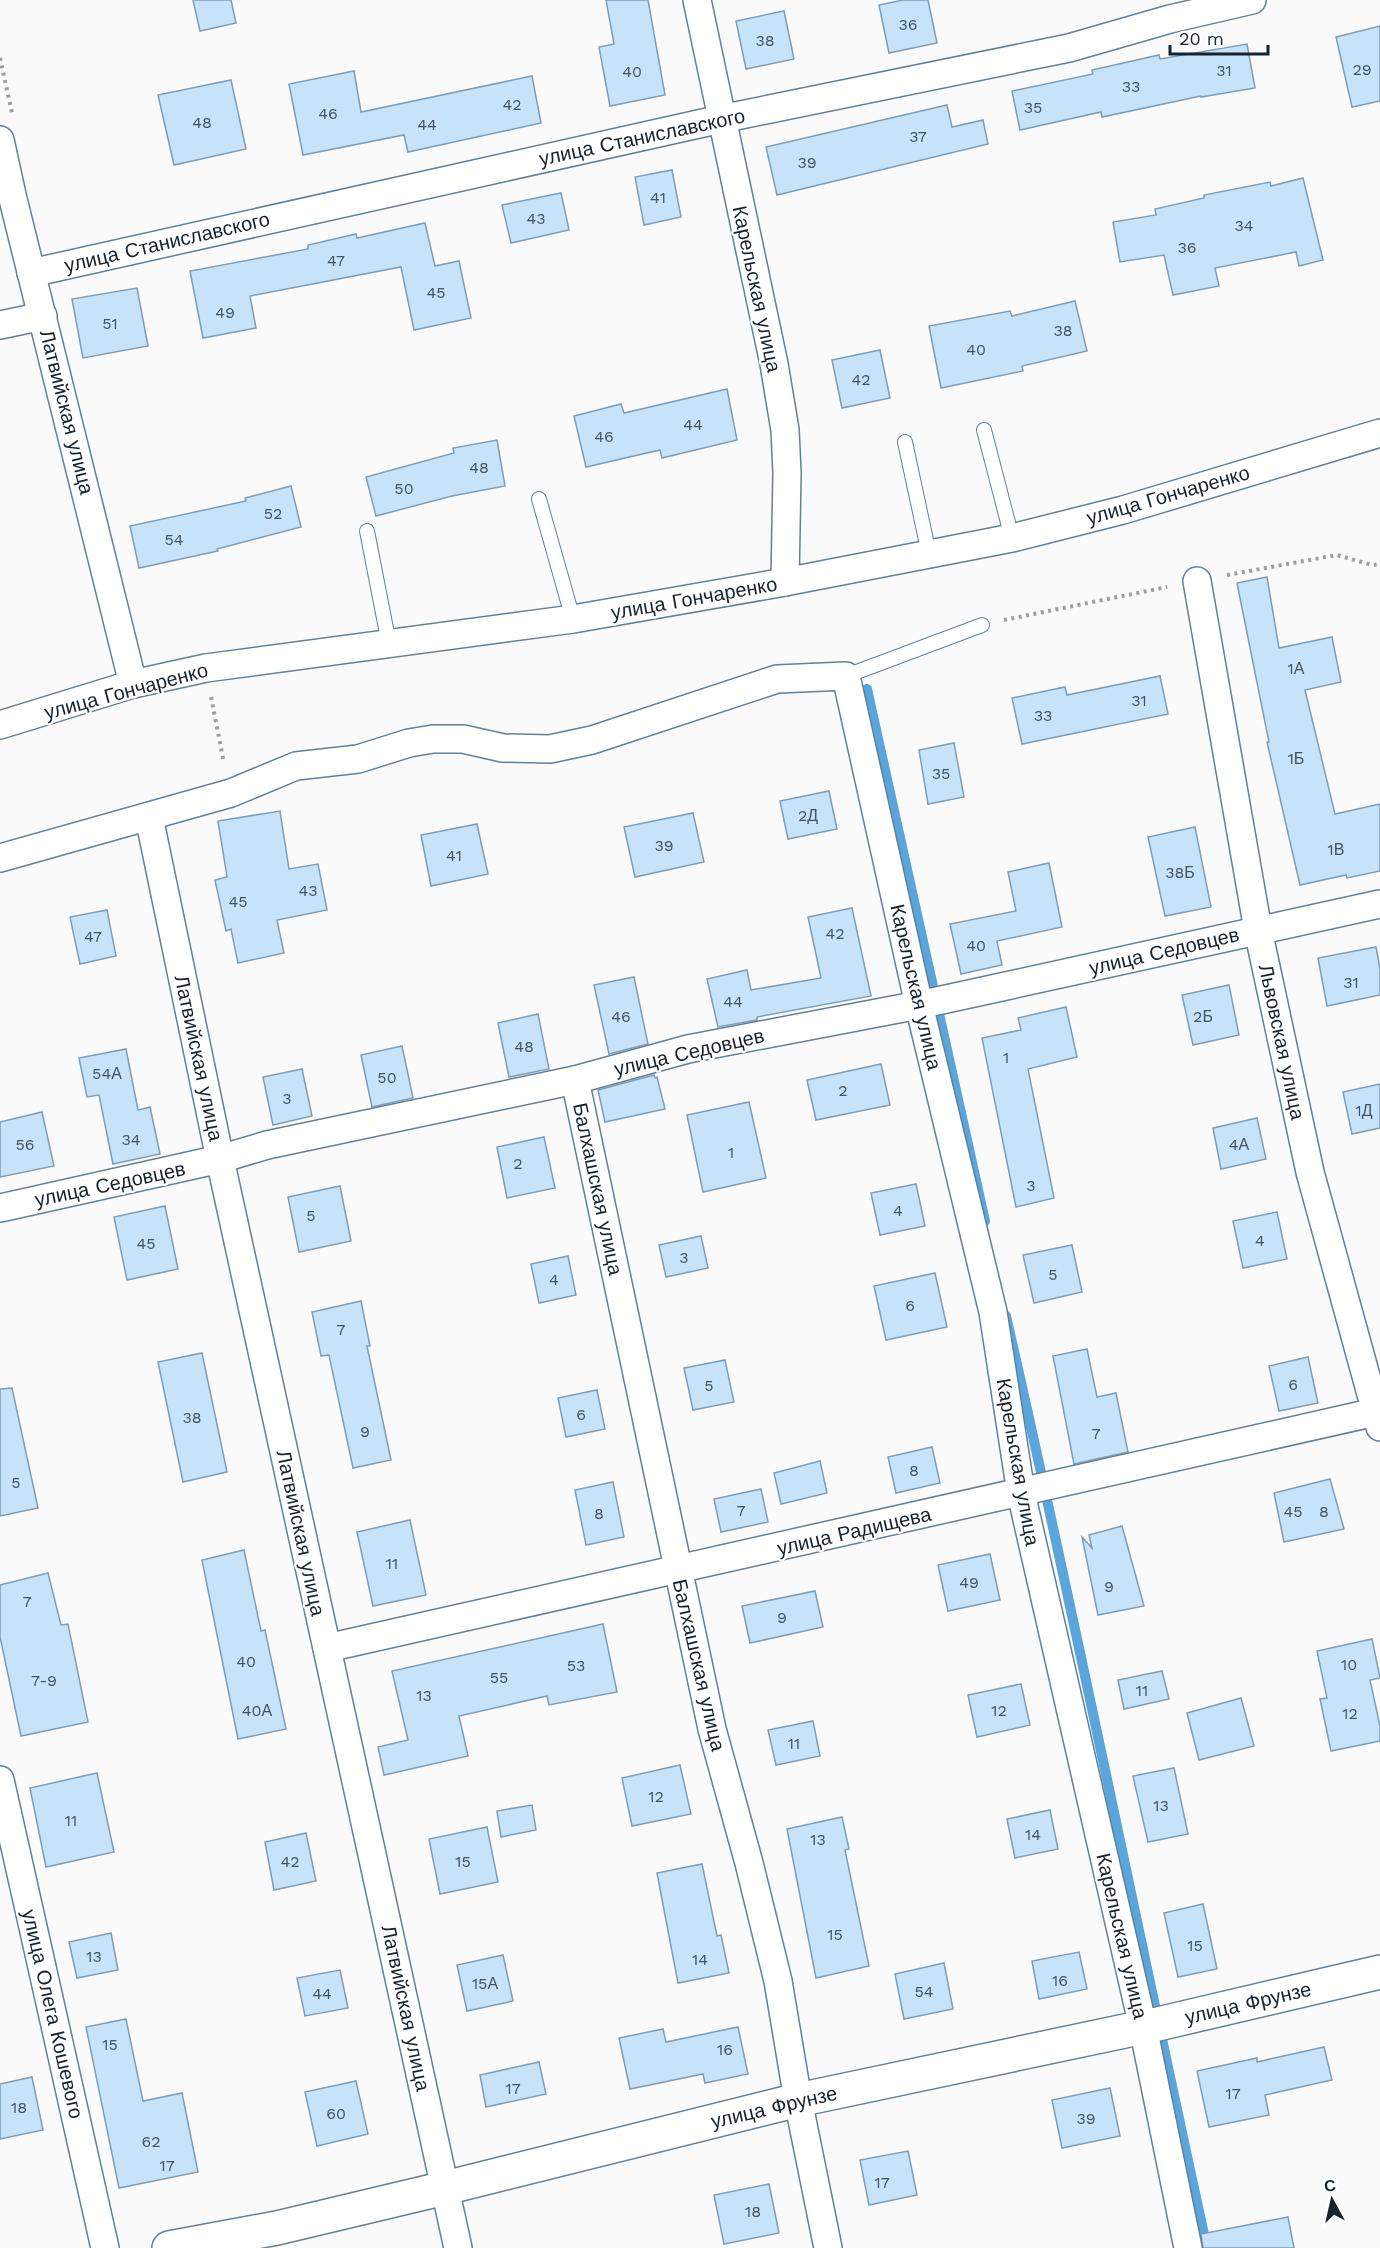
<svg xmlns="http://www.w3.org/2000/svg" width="1380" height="2248" font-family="'Work Sans',sans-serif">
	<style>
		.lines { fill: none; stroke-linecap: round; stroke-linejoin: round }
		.stream { stroke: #59a5dc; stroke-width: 10 }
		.building { fill: #c6e3fa; stroke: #7f9eb6; stroke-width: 1.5 }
		.lane-casing { stroke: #628097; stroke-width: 16 }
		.street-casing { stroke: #628097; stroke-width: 30 }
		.secondary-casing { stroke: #628097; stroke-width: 36 }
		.path { stroke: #999fa2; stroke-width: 4; stroke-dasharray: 3 4.5; stroke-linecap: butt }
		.lane { stroke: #fff; stroke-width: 14 }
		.street { stroke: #fff; stroke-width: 27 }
		.secondary { stroke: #fff; stroke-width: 33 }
		.labels { text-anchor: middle; stroke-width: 4.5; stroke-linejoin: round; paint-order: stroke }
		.number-label { font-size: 16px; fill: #435360 }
		.street-label { font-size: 20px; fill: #17232c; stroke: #fff }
	</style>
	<rect width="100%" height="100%" fill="#fafafa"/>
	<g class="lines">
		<g class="stream">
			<path d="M867,689L985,1221"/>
			<path d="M1006,1316C1077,1626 1139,1938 1207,2248"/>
		</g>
	</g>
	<g class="building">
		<path d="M193,0H231L236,23L200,31Z"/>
		<path d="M606,0H648L665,95L610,106L599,47L614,44Z"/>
		<path d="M903,0H928L937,43L889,53L879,5Z"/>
		<path d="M784,11L794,59L746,69L736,21Z"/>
		<path d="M1380,26V101L1352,107L1336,37Z"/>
		<path d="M1247,44L1255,88L1201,97V96L1102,117L1101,112L1020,130L1012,91L1093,74L1092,70L1159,55L1160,59Z"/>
		<path d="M354,71L361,112L532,76L541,123L408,152L404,135L303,155L289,84Z"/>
		<path d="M231,80L246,149L174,165L158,95Z"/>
		<path d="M947,105L952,127L983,120L988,144L777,195L766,147Z"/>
		<path d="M672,170L681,217L644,225L635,177Z"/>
		<path d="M1303,178L1323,260L1299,266L1296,252L1215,268L1219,286L1173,295L1164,255L1120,262L1113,222L1156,215L1155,209L1204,198V195L1270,182L1271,186Z"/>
		<path d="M561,193L569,230L511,243L502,205Z"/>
		<path d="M425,223L435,266L459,261L471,318L414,330L401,267L250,296L256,328L203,338L190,271L308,249V245L356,234L357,238Z"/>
		<path d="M137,288L148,346L83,358L72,299Z"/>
		<path d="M1075,301L1087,351L1022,366L1023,371L941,388L929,326L1010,311L1012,316Z"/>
		<path d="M880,350L890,398L842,408L832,360Z"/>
		<path d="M727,389L737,440L662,458L660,450L586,467L574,416L621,404L624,413Z"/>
		<path d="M497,440L505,486L452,496L376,516L366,477L454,453L453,448Z"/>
		<path d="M291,486L301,527L217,549L218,551L139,568L130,526L246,501L245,498Z"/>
		<path d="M1267,577L1279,648L1332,637L1341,682L1305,690L1335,814L1380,804V871L1347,878L1346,875L1300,885L1267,742H1269L1237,583Z"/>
		<path d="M1160,676L1168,714L1022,744L1012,698L1065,687L1067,695Z"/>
		<path d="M954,743L964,797L928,804L919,750Z"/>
		<path d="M829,791L837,829L788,839L780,801Z"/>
		<path d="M280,811L289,869L318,864L327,910L277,920L284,953L238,963L231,929L226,931L215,880L227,877L218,821Z"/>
		<path d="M693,813L704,862L635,877L624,827Z"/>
		<path d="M477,824L488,874L431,886L421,835Z"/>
		<path d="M1195,827L1211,907L1165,916L1148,837Z"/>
		<path d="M1049,863L1062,927L997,941L1002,965L961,974L950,924L1016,911L1008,872Z"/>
		<path d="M852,908L871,996L757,1017V1020L718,1027L707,979L747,970L751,990L821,978L808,917Z"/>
		<path d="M107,910L116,956L80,964L70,917Z"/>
		<path d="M1376,947L1380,969V995L1327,1006L1318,958Z"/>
		<path d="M634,977L648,1044L609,1054L594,985Z"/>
		<path d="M1229,985L1239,1035L1193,1045L1182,995Z"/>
		<path d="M1066,1007L1077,1057L1028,1069L1054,1198L1016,1207L982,1038L1021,1030L1018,1018Z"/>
		<path d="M538,1014L549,1069L509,1077L498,1023Z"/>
		<path d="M402,1046L413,1098L372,1107L361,1055Z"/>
		<path d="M126,1049L138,1110L150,1107L160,1154L113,1164L99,1095L87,1097L79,1058Z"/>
		<path d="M881,1064L890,1105L816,1120L807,1080Z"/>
		<path d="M302,1069L312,1116L273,1125L263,1077Z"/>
		<path d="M654,1075L655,1078L657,1077L665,1109L605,1122L598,1090Z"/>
		<path d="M1380,1084V1128L1352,1134L1343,1092Z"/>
		<path d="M749,1102L766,1178L703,1192L687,1115Z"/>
		<path d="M42,1112L54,1166L0,1177V1122Z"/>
		<path d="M1257,1118L1266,1159L1221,1169L1213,1128Z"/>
		<path d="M544,1137L555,1188L507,1198L497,1147Z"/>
		<path d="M916,1184L925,1226L880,1235L871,1193Z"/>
		<path d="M340,1186L351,1241L299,1252L288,1197Z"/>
		<path d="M165,1206L178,1269L127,1280L114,1217Z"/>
		<path d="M1277,1212L1287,1259L1243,1268L1233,1221Z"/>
		<path d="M701,1236L708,1268L666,1277L659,1245Z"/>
		<path d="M1072,1245L1082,1292L1034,1303L1023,1255Z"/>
		<path d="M568,1256L576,1295L539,1303L531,1264Z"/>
		<path d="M935,1273L947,1327L886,1340L874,1286Z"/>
		<path d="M361,1301L370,1346H367L391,1460L353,1468L329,1355L321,1356L312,1312Z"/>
		<path d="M1087,1349L1097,1397L1116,1393L1128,1452L1074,1464L1053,1356Z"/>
		<path d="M202,1353L227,1472L183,1482L158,1362Z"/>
		<path d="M1308,1357L1318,1403L1279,1411L1269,1366Z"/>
		<path d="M725,1360L734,1402L693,1410L684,1368Z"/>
		<path d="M12,1388L38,1508L0,1516V1389Z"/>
		<path d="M597,1390L605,1429L566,1437L558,1398Z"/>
		<path d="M932,1447L940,1483L896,1493L888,1457Z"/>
		<path d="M820,1461L827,1493L781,1504L774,1473Z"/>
		<path d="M1330,1479L1344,1529L1284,1542L1274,1493Z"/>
		<path d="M613,1482L624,1537L586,1545L575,1490Z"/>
		<path d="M761,1489L768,1522L721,1532L714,1499Z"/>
		<path d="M410,1520L426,1595L373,1606L357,1532Z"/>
		<path d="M1122,1526L1144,1606L1098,1615L1082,1537L1092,1548L1089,1535Z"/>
		<path d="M244,1550L261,1631L265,1630L286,1729L238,1739L202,1560Z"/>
		<path d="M990,1554L1000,1600L948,1611L938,1565Z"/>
		<path d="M48,1573L61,1625L68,1624L88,1722L21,1736L0,1637V1585Z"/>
		<path d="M815,1591L823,1627L750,1643L742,1606Z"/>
		<path d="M603,1624L617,1692L549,1705L547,1696L459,1716L468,1756L384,1775L378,1747L408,1740L392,1671Z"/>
		<path d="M1372,1639L1380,1678L1370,1680L1380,1726V1741L1331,1751L1320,1699L1327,1698L1317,1651Z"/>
		<path d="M1162,1671L1169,1699L1124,1709L1118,1680Z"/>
		<path d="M1021,1684L1030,1725L977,1737L968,1695Z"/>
		<path d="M1241,1698L1254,1746L1199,1760L1187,1713Z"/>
		<path d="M813,1721L820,1756L776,1765L768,1730Z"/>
		<path d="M680,1765L691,1814L632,1826L622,1778Z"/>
		<path d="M1174,1768L1188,1834L1148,1842L1133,1776Z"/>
		<path d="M97,1773L114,1852L46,1867L30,1788Z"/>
		<path d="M532,1805L536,1830L501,1837L497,1811Z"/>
		<path d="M1050,1810L1058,1849L1015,1858L1007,1819Z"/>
		<path d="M842,1817L849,1849L845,1850L869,1966L816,1978L787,1829Z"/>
		<path d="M487,1827L498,1882L440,1894L429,1839Z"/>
		<path d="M306,1833L316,1881L274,1890L265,1842Z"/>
		<path d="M702,1864L717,1936L721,1935L729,1973L678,1983L657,1873Z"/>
		<path d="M1203,1904L1217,1969L1178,1977L1164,1913Z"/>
		<path d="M111,1933L118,1970L77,1978L69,1942Z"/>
		<path d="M1079,1952L1087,1989L1039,1999L1032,1961Z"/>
		<path d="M503,1955L513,2001L467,2011L457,1965Z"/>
		<path d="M944,1963L953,2009L904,2019L895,1974Z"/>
		<path d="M340,1970L348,2008L305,2016L297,1978Z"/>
		<path d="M126,2019L143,2101L182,2093L198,2172L119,2188L86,2027Z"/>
		<path d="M738,2027L748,2074L705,2083L703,2074L630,2089L619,2038L663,2029L666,2042Z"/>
		<path d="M1324,2047L1332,2080L1265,2095L1269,2115L1209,2127L1197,2071L1257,2058V2062Z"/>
		<path d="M539,2062L546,2094L486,2107L480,2075Z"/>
		<path d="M32,2077L43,2130L0,2139V2084Z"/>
		<path d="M356,2081L368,2134L317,2146L305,2092Z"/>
		<path d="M1110,2088L1120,2136L1062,2148L1052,2100Z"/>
		<path d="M908,2151L917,2195L869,2205L860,2160Z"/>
		<path d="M769,2184L779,2233L724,2244L714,2195Z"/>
		<path d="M1288,2217L1294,2248H1203L1201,2234Z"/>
	</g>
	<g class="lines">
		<g class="lane-casing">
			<g id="lane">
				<path d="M984,430L1012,538"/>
				<path d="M905,442L929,554"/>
				<path d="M539,499L573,619"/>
				<path d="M367,531L389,644"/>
				<path d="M846,676L982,625"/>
			</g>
		</g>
		<g class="street-casing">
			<g id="street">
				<path d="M697,0L774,364L785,430L787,473L785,582"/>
				<path d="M0,140L12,195L133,684"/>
				<path d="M31,273L721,119L1069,48L1170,19L1252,0"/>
				<path d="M0,325L43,316"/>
				<path d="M1197,581L1258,930L1310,1172L1380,1427"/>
				<path d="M0,725L133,684L206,668L573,619L785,582L1012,538L1123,510L1380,433"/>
				<path d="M149,817L220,1159L458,2248"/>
				<path d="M0,858L231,793L296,766L358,759L409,743L433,739H463L503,748L550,749L592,740L777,679L846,676L919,1005L993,1312L1021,1493L1143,2027L1188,2248"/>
				<path d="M575,1080L712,1729L749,1863L778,1981L798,2100L828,2248"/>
				<path d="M0,1208L220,1159L267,1145L575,1080L688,1049L919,1005L1380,904"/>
				<path d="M327,1648L1380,1411"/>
				<path d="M0,1780L105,2248"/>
			</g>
		</g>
		<g class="secondary-casing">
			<path id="secondary" d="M169,2248L277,2228L445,2188L798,2100L1158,2024L1380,1972"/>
		</g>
		<g class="path">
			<path d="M0,58L12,113"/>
			<path d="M1227,575L1337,555L1372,565L1380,564"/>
			<path d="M1004,620L1167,587"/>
			<path d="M211,697L224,763"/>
		</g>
		<use href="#lane" class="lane"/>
		<use href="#street" class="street"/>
		<use href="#secondary" class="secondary"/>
	</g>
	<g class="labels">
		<g class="number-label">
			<text x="908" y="30">36</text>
			<text x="765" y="46">38</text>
			<text x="1362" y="75">29</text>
			<text x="1224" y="76">31</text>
			<text x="632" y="77">40</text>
			<text x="1131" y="92">33</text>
			<text x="512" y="110">42</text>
			<text x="1033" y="113">35</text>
			<text x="328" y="119">46</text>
			<text x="202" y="128">48</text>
			<text x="427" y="130">44</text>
			<text x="918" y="142">37</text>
			<text x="807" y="168">39</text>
			<text x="658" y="203">41</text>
			<text x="536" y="224">43</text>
			<text x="1244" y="231">34</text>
			<text x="1187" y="253">36</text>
			<text x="336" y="266">47</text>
			<text x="436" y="298">45</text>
			<text x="225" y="318">49</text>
			<text x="110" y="329">51</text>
			<text x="1063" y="336">38</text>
			<text x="976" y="355">40</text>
			<text x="861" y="385">42</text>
			<text x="693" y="430">44</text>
			<text x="604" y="442">46</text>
			<text x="479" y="473">48</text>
			<text x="404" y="494">50</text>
			<text x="273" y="519">52</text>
			<text x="174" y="545">54</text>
			<text x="1296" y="674">1А</text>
			<text x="1139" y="706">31</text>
			<text x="1043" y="721">33</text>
			<text x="1296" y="764">1Б</text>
			<text x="941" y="779">35</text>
			<text x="808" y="821">2Д</text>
			<text x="664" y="851">39</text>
			<text x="1336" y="855">1В</text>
			<text x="454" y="861">41</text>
			<text x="1180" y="878">38Б</text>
			<text x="308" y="896">43</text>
			<text x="238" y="907">45</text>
			<text x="835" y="939">42</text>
			<text x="93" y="942">47</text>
			<text x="976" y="951">40</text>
			<text x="1351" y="988">31</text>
			<text x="733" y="1007">44</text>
			<text x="621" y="1022">46</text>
			<text x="1203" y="1022">2Б</text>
			<text x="524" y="1052">48</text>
			<text x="1006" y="1063">1</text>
			<text x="107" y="1079">54А</text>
			<text x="387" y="1083">50</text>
			<text x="843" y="1096">2</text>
			<text x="287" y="1104">3</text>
			<text x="1364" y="1116">1Д</text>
			<text x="131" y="1145">34</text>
			<text x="25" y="1150">56</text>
			<text x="1239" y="1150">4А</text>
			<text x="731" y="1158">1</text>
			<text x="518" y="1169">2</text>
			<text x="1031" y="1191">3</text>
			<text x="898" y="1216">4</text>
			<text x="311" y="1221">5</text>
			<text x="1260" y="1246">4</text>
			<text x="146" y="1249">45</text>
			<text x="684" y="1263">3</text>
			<text x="1053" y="1280">5</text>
			<text x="554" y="1285">4</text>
			<text x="910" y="1311">6</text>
			<text x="341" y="1335">7</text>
			<text x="1293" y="1390">6</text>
			<text x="709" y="1391">5</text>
			<text x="581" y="1420">6</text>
			<text x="192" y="1423">38</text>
			<text x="365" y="1437">9</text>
			<text x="1096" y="1439">7</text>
			<text x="914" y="1476">8</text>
			<text x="16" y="1488">5</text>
			<text x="741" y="1516">7</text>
			<text x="1293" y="1517">45</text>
			<text x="1324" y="1517">8</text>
			<text x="599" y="1519">8</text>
			<text x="392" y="1569">11</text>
			<text x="969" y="1588">49</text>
			<text x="1109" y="1592">9</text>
			<text x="27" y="1607">7</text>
			<text x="782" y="1623">9</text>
			<text x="246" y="1667">40</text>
			<text x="1349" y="1670">10</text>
			<text x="576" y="1671">53</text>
			<text x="499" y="1683">55</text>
			<text x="44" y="1686">7-9</text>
			<text x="1142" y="1696">11</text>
			<text x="424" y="1701">13</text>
			<text x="257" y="1716">40А</text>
			<text x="999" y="1716">12</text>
			<text x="1350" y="1719">12</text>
			<text x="794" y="1749">11</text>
			<text x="656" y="1802">12</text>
			<text x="1161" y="1811">13</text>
			<text x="71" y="1826">11</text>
			<text x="1033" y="1840">14</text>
			<text x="818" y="1845">13</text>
			<text x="290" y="1867">42</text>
			<text x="463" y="1867">15</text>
			<text x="835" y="1940">15</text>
			<text x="1195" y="1951">15</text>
			<text x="94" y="1962">13</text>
			<text x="700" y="1965">14</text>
			<text x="1060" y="1986">16</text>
			<text x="485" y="1989">15А</text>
			<text x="924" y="1997">54</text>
			<text x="322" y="1999">44</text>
			<text x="110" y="2050">15</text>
			<text x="725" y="2055">16</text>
			<text x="513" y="2094">17</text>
			<text x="1233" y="2099">17</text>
			<text x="19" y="2113">18</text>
			<text x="336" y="2119">60</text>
			<text x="1086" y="2124">39</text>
			<text x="151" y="2147">62</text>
			<text x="167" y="2171">17</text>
			<text x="882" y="2188">17</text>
			<text x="753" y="2217">18</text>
		</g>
		<g class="street-label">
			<text transform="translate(642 137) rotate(-12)" y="7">улица Станиславского</text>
			<text transform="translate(167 242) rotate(-13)" y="7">улица Станиславского</text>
			<text transform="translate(757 289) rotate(78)" y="7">Карельская улица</text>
			<text transform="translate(67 412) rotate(76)" y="7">Латвийская улица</text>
			<text transform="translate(1168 495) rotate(-16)" y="7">улица Гончаренко</text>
			<text transform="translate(694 598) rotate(-10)" y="7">улица Гончаренко</text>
			<text transform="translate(126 691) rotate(-15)" y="7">улица Гончаренко</text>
			<text transform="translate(1164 951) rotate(-13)" y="7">улица Седовцев</text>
			<text transform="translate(916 987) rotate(77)" y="7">Карельская улица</text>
			<text transform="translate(1282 1042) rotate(78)" y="7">Львовская улица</text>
			<text transform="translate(689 1052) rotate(-13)" y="7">улица Седовцев</text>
			<text transform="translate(199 1058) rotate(78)" y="7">Латвийская улица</text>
			<text transform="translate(110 1184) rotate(-12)" y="7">улица Седовцев</text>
			<text transform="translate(598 1189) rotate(78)" y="7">Балхашская улица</text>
			<text transform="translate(1018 1462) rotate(80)" y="7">Карельская улица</text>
			<text transform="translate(854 1531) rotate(-13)" y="7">улица Радищева</text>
			<text transform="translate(301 1533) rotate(78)" y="7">Латвийская улица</text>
			<text transform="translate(699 1665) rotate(77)" y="7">Балхашская улица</text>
			<text transform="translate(1122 1936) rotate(77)" y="7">Карельская улица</text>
			<text transform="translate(1248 2003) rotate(-13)" y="7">улица Фрунзе</text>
			<text transform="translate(406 2008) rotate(78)" y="7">Латвийская улица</text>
			<text transform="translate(53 2014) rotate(77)" y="7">улица Олега Кошевого</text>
			<text transform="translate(774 2107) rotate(-13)" y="7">улица Фрунзе</text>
		</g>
	</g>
	<g transform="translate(1332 2200) rotate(352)" stroke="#ffffff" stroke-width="4.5" paint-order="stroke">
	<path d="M0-4.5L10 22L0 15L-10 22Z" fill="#17232c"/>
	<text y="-9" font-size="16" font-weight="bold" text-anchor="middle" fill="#17232c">С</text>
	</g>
	<path d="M1170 45v9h98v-9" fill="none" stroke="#17232c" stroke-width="3"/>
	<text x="1179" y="45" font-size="18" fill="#17232c" stroke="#ffffff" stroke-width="4.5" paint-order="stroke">20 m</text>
</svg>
